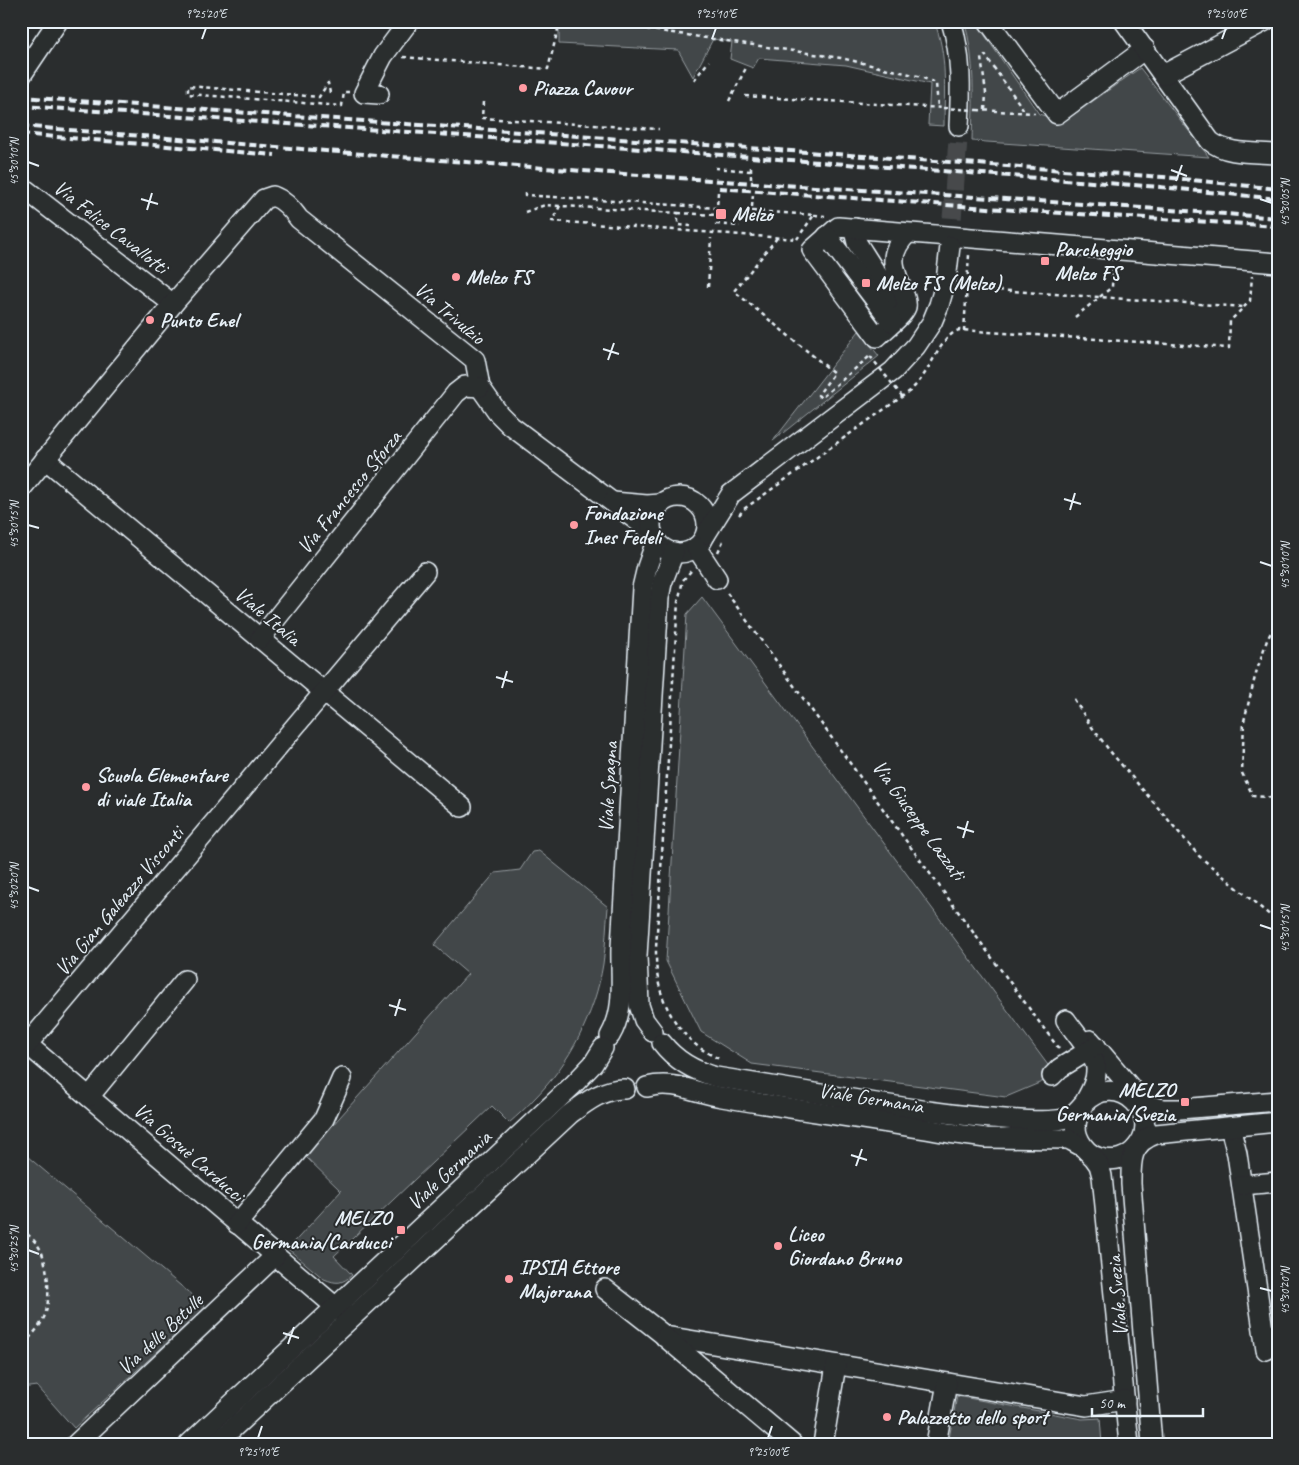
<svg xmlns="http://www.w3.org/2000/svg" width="1299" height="1465" font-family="Caveat,sans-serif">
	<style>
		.green { fill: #424648; stroke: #959ca0 }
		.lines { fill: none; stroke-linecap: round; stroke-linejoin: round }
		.minor-tunnel { stroke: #464a4c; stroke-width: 19; stroke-dasharray: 19 9; stroke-linecap: butt }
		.minor-casing { stroke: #e8f1f8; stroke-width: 22 }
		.path { stroke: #e8f1f8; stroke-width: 2.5; stroke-dasharray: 4 4; stroke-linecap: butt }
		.minor { stroke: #2a2d2e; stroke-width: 19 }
		.rail { stroke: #e8f1f8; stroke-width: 4; stroke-dasharray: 8 4; stroke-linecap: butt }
		.path-bridge { stroke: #e8f1f8; stroke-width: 2.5; stroke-dasharray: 4 4; stroke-linecap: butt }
		.ticks { fill: none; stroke: #e8f1f8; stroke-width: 2 }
		.poi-dot { fill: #ff9aa2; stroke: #2a2d2e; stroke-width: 2 }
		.labels { text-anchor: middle; stroke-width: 4; stroke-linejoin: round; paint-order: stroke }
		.poi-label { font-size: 21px; font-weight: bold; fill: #e8f1f8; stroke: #2a2d2e; text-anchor: start }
		.street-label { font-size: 21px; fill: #e8f1f8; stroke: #2a2d2e }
		.neatline { fill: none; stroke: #e8f1f8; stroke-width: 2 }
		.ticks-label { font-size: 12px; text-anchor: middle; fill: #e8f1f8 }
	</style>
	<rect width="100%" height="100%" fill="#2a2d2e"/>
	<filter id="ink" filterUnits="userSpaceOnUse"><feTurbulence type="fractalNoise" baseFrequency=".02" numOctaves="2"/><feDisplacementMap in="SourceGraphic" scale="10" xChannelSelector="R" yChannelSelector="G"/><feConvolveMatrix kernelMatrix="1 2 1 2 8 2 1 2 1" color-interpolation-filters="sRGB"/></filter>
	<g filter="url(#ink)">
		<g class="green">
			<path d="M559,21H746L788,24L789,21H934C948,55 944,91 944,126L928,125L930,84L846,65L759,58L753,68L730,59L732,42L713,39L693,77L678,50L559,44Z"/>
			<path d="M964,21H975L1039,114L1063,122L1140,68L1209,157L972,141C973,101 976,60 964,21Z"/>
			<path d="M859,331L879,356L773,441Z"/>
			<path d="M702,597L1056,1076L1006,1097L752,1064L701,1032L666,961L687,614Z"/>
			<path d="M539,851L608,907C606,926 606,945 603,964C595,1014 570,1063 534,1099C526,1108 518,1115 509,1123L492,1106L334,1256L352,1275C342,1284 337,1284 324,1279L288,1249L341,1191L305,1156L468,974L434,945L495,873L520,870L532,852Z"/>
			<path d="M21,1151L206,1307L74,1428L37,1386L21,1388Z"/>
			<path d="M957,1396L1082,1419L1100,1418L1102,1444H948Z"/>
		</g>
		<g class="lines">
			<path class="minor-tunnel" d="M950,246L959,126"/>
			<g class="minor-casing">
				<g id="minor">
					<path d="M951,21C962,56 961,91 959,126"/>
					<path d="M988,21L1057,114L1145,49"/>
					<path d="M1124,21L1210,141C1226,155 1257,152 1278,154"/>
					<path d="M1163,75L1265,21"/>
					<path d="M21,76L58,21"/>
					<path d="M379,94L364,93L383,56L409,21"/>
					<path d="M21,186L173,304"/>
					<path d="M855,228V235L857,243C865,255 889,296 899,302C900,303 905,304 906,305"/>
					<path d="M908,233C887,253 893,267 903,292C905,297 907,301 906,307C903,316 884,330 877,337L812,250L838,227L1278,263"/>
					<path d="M827,236L892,322"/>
					<path d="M45,459L462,807"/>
					<path d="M21,489L173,304L264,199L273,196C284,200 292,209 299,219L475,360L480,387L499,414L511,426L652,532"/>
					<circle cx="679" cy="525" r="28"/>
					<path d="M613,502L647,505L660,504"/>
					<path d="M706,534L731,494L893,371L916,346L932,322L939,305L946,281L950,246"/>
					<path d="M696,547L717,579"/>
					<path d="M260,639L456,393L465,386L480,387"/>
					<path d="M653,1032L644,1020L639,1005L637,956L659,598L662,583L674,552"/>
					<path d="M610,1036C626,1009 620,977 621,947L642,588L647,567L656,541"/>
					<path d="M21,1039L344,1314"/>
					<path d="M1090,1040L1130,1087L1136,1102"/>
					<path d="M662,1043C676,1061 694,1071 716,1077C763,1085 811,1092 858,1100C907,1108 956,1116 1005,1119C1021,1120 1052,1123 1066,1118C1073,1116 1078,1110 1083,1104C1118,1067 1168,1119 1133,1151C1126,1158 1115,1161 1105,1159C1096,1158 1088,1153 1083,1146C1061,1117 1098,1097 1096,1068C1095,1055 1074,1032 1066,1020"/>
					<path d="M21,1052L425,572"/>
					<path d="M1052,1076L1060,1068L1096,1046"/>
					<path d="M647,1087C674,1080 696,1093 722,1097C797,1110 873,1120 949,1133L986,1138L1068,1139L1072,1141L1083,1147L1094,1158L1099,1165L1102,1176L1129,1444"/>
					<path d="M89,1097L185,980"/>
					<path d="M1136,1103L1163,1109H1180L1278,1101"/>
					<path d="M1230,1127L1237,1154L1266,1350"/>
					<path d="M1242,1185L1278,1182"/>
					<path d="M237,1224L324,1119L342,1078"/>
					<path d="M605,1289L665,1336L1086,1406L1125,1400"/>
					<path d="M665,1337L792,1444"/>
					<path d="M76,1444L275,1256"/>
					<path d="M189,1444L573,1085L593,1064L603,1048"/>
					<path d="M216,1444L570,1114C586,1102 604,1088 625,1089"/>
					<path d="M823,1444L836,1365"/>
					<path d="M936,1444L947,1383"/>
					<path d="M1152,1444L1131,1184C1131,1161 1130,1143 1156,1134L1278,1122"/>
				</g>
			</g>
			<g class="path">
				<path d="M592,21L841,58L918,76L936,83L938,108"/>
				<path d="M403,57L548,69L560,21"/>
				<path d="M694,80L709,61"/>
				<path d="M330,93L328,83L319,97L188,86V94L342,106L344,92H349"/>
				<path d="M745,96L943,108"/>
				<path d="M729,101L747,66"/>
				<path d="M483,102L482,118L659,129"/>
				<path d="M977,110L1035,113"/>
				<path d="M985,110L986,93L981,58L985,55L1026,113"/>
				<path d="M715,168L751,171"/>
				<path d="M751,179V166"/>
				<path d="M525,192V195L717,208"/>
				<path d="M718,192L716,224L740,226"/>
				<path d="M560,206L552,221L797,239"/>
				<path d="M752,207L753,194"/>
				<path d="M752,211L814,215L797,239"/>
				<path d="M525,212L545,205L678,213V225L691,226"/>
				<path d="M678,213L717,215"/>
				<path d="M814,215L825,216"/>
				<path d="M777,238L734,291L834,373L818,395L821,398L870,356"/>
				<path d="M708,287L711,238"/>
				<path d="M967,288L1244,307"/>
				<path d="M1075,317L1112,287L1113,265"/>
				<path d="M964,331L969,255"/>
				<path d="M739,515L744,509L910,391C915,386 920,381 923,376C932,364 945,332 960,330L1229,348L1230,321L1250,301L1252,276"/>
				<path d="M718,552L724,539"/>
				<path d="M691,571L683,580L678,602L656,948C656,958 656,969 658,979C662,1005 679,1033 700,1048C707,1053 714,1056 721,1060"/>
				<path d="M727,593L912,849L1059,1049"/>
				<path d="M1278,619L1267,640L1256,673L1244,721L1242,773L1253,796L1278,798"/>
				<path d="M1074,699L1089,723L1109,750L1199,856L1278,922"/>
				<path d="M21,1229C29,1235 38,1243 42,1253C48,1269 51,1299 45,1315C41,1326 30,1338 21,1346"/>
			</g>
			<use href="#minor" class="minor"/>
			<g class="rail">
				<path d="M21,97L1163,177L1278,189"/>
				<path d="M21,106L409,132L1160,187L1278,199"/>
				<path d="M21,126C251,145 480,164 709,180C899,193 1088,203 1278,218"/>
				<path d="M21,134L275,155"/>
				<path d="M719,188L1028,211L1278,226"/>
			</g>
			<g class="path-bridge">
				<path d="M943,108L977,110"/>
				<path d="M870,356L902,396"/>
			</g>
		</g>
	</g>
	<path class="ticks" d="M202,39L206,28M712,39L716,28M1222,39L1226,28M28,162L39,166M1171,170L1187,176M1176,181L1182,165M141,199L158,204M1260,199L1272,203M147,210L152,193M603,349L619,354M608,360L614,343M1064,499L1081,504M1070,510L1075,493M28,525L39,528M1260,562L1272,566M496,677L513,682M502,688L507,671M957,827L974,832M963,838L968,821M28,887L39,891M1260,925L1272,929M389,1005L406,1010M395,1016L400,999M851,1155L867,1160M856,1166L862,1149M28,1250L39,1254M1260,1288L1272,1291M283,1333L299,1338M288,1344L294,1327M258,1438L262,1426M768,1438L772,1426"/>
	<g class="poi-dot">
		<circle cx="523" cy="88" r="5"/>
		<rect x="715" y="208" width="12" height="12" rx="2.5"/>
		<rect x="1040" y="256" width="10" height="10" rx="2.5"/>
		<circle cx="456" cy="277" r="5"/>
		<rect x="861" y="278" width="10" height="10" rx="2.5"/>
		<circle cx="150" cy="320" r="5"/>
		<circle cx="574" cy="525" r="5"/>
		<circle cx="86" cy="787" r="5"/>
		<rect x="1180" y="1097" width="10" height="10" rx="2.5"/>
		<rect x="396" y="1225" width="10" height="10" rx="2.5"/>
		<circle cx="778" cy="1246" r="5"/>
		<circle cx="509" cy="1279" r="5"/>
		<circle cx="887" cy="1417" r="5"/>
	</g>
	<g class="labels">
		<g class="poi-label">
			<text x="533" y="95">Piazza Cavour</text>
			<text x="732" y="221">Melzo</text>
			<text x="1055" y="256">Parcheggio<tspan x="1055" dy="24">Melzo FS</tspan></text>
			<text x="466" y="284">Melzo FS</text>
			<text x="876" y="290">Melzo FS (Melzo)</text>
			<text x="160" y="327">Punto Enel</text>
			<text x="584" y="520">Fondazione<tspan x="584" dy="24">Ines Fedeli</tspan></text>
			<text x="96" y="782">Scuola Elementare<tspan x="96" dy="24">di viale Italia</tspan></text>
			<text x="1175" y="1097" text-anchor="end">MELZO<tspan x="1175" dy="24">Germania/Svezia</tspan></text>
			<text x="391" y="1225" text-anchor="end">MELZO<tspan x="391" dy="24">Germania/Carducci</tspan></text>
			<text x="788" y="1241">Liceo<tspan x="788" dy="24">Giordano Bruno</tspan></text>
			<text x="519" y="1274">IPSIA Ettore<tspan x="519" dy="24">Majorana</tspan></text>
			<text x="897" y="1424">Palazzetto dello sport</text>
		</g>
		<g class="street-label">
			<text transform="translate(111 227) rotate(38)" y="7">Via Felice Cavallotti</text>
			<text transform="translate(450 313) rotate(40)" y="7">Via Trivulzio</text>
			<text transform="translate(349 492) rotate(-51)" y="7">Via Francesco Sforza</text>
			<text transform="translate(268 616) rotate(40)" y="7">Viale Italia</text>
			<text transform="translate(608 787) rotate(-87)" y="7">Viale Spagna</text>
			<text transform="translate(919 820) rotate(54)" y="7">Via Giuseppe Lazzati</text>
			<text transform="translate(119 901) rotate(-50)" y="7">Via Gian Galeazzo Visconti</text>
			<text transform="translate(871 1098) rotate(9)" y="7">Viale Germania</text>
			<text transform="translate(189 1152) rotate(41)" y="7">Via Giosuè Carducci</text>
			<text transform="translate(449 1170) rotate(-43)" y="7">Viale Germania</text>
			<text transform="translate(1117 1296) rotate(-95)" y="7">Viale Svezia</text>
			<text transform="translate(160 1334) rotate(-43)" y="7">Via delle Betulle</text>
		</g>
	</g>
	<rect width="1299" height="1465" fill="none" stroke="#2a2d2e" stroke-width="55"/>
	<path d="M1092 1408v8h111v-8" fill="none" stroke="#e8f1f8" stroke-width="2.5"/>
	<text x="1099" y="1408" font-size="15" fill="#e8f1f8" stroke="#2a2d2e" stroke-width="4" paint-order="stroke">50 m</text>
	<rect x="28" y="28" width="1244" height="1410" class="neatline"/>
	<g class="ticks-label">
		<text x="206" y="18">9°25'20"E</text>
		<text x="716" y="18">9°25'10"E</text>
		<text x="1226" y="18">9°25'00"E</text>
		<text transform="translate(14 162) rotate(-90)" y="4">45°30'10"N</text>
		<text transform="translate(1285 203) rotate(-90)" y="4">45°30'05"N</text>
		<text transform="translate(14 525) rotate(-90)" y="4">45°30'15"N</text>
		<text transform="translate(1285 566) rotate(-90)" y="4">45°30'10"N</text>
		<text transform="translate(14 887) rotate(-90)" y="4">45°30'20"N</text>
		<text transform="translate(1285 929) rotate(-90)" y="4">45°30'15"N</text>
		<text transform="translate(14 1250) rotate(-90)" y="4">45°30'25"N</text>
		<text transform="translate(1285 1291) rotate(-90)" y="4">45°30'20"N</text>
		<text x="258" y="1456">9°25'10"E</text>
		<text x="768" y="1456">9°25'00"E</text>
	</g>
</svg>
